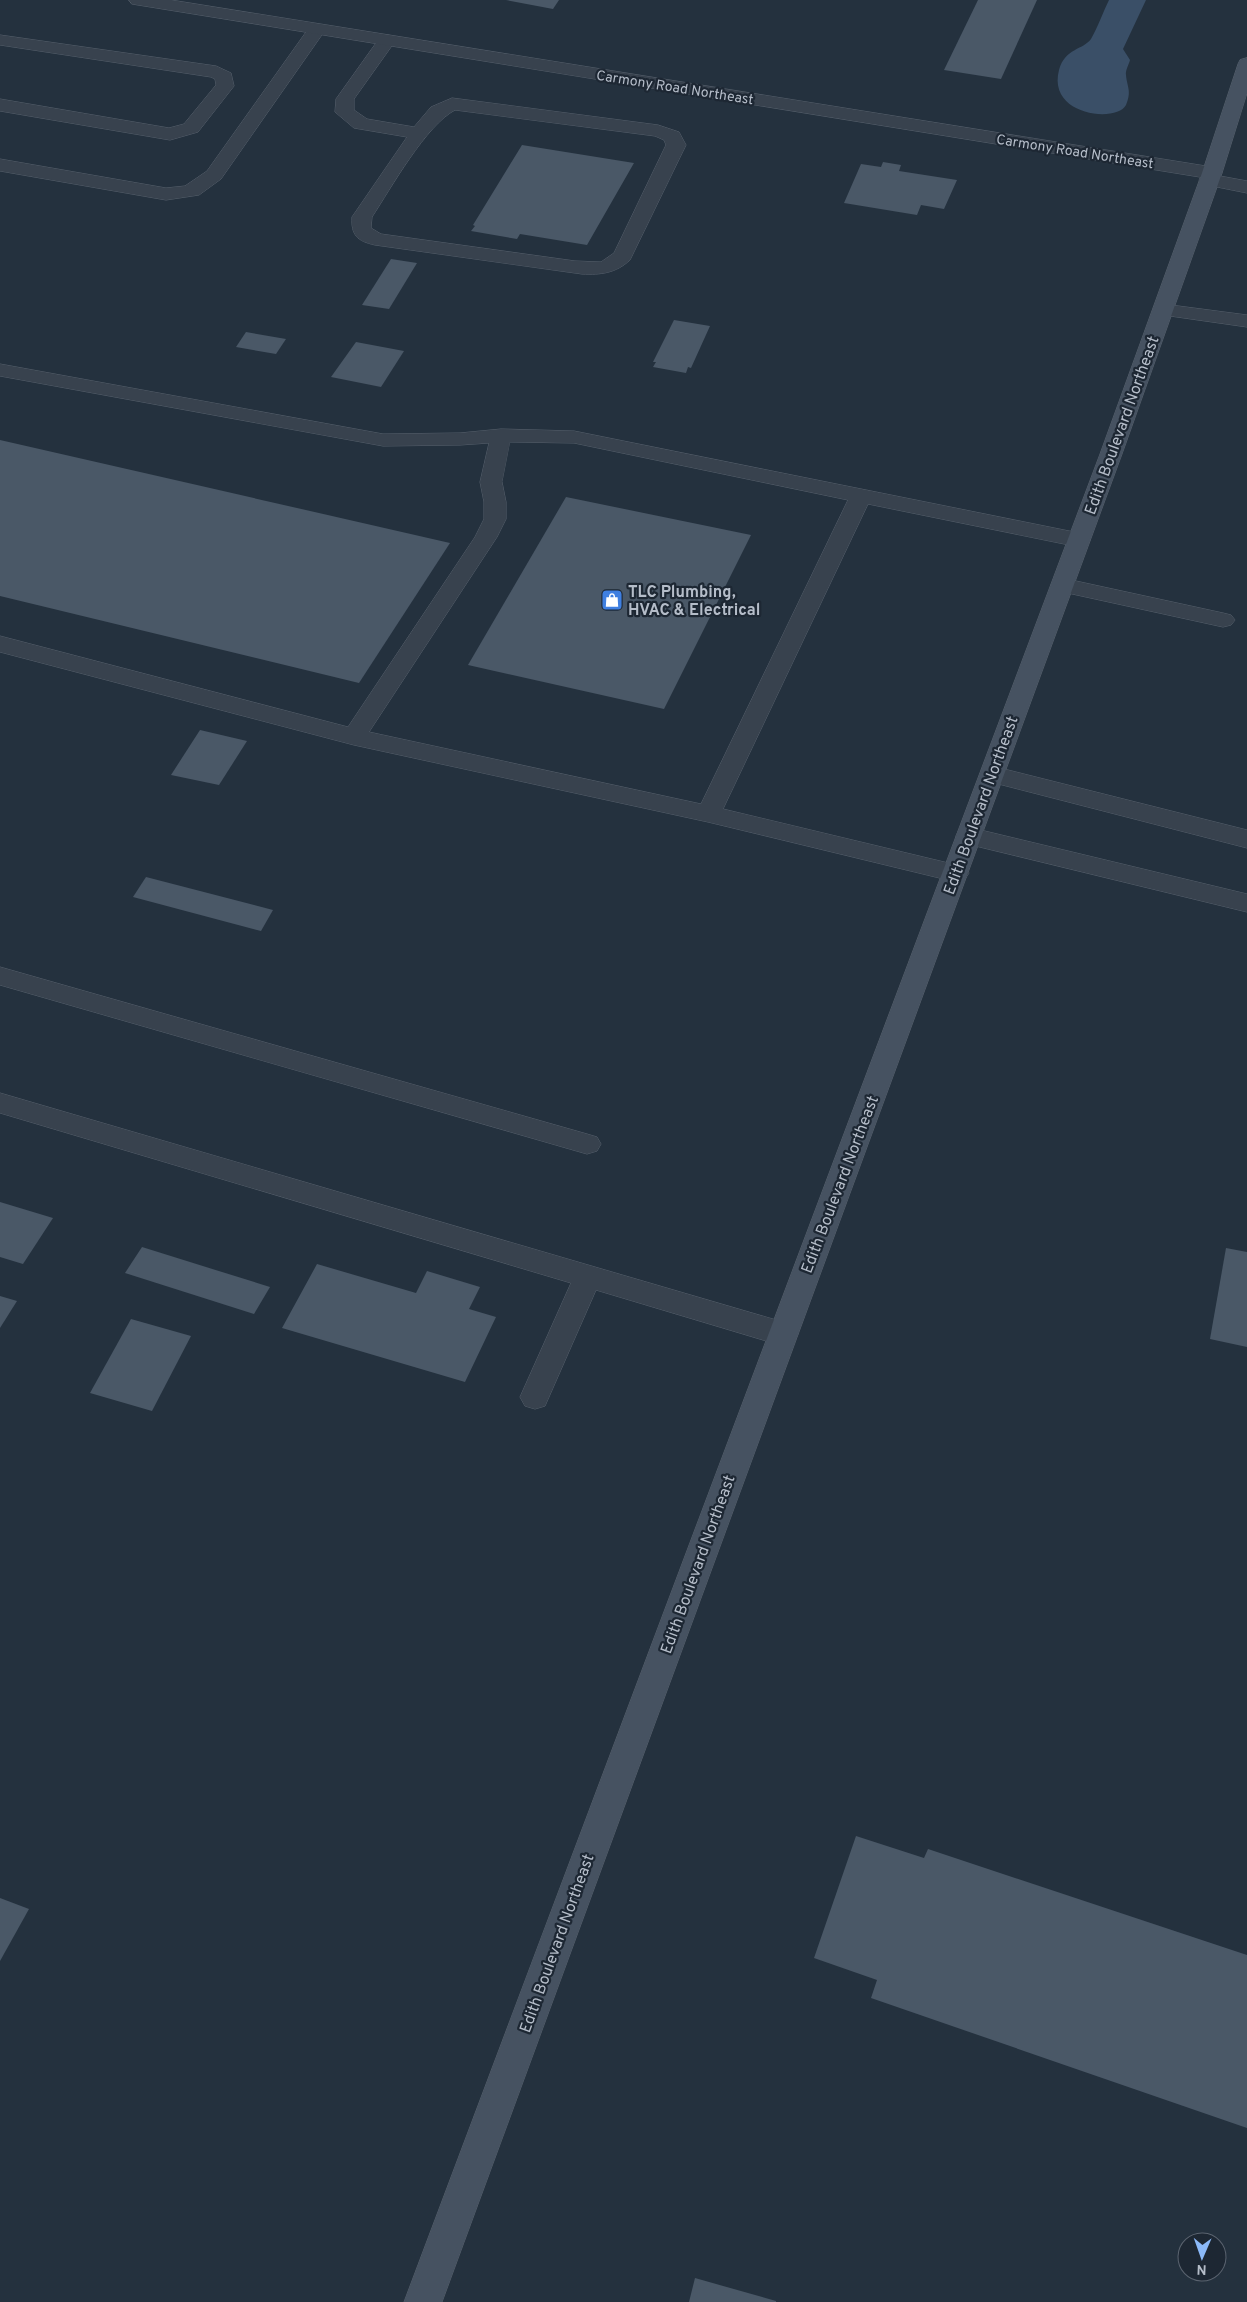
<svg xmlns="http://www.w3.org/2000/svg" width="1247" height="2302" font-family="Overpass,sans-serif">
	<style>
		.water { fill: #3a4f67 }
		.building { fill: #4a5867 }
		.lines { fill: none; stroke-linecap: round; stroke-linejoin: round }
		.lane-casing { stroke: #56606c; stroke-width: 1 }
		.street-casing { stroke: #56606c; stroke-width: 1 }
		.secondary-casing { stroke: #56606c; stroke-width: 1 }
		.lane { fill: #38424e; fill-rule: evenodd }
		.street { fill: #38424e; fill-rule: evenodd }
		.secondary { fill: #465261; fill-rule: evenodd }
		.labels { text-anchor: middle; stroke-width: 4.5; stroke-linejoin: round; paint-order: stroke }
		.far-street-label { font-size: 14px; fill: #b5bdc9; stroke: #1d2733 }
		.street-label { font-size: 16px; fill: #b5bdc9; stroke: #1d2733 }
		.poi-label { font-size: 16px; font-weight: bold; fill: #b5bdc9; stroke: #1d2733; text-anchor: start }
	</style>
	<rect width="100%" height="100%" fill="#24313e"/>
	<path class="water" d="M1109,0H1146L1123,49L1130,60C1129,64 1125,71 1126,75C1127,87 1132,91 1126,105C1117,123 1047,116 1059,70C1065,48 1083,50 1091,39C1098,27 1103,12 1109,0Z"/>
	<g class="building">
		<path d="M506,0H559L553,9Z"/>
		<path d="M978,0H1037L1001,79L944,70Z"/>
		<path d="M522,145L634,163L587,245L520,234L517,239L471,231L475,226L473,225Z"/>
		<path d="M883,162L901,165L899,171L957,180L944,209L921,205L917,215L844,203L861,164L881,167Z"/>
		<path d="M391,259L417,263L389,309L362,305Z"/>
		<path d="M674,320L710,326L691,368L688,367L686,373L653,367L656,362H653Z"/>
		<path d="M246,332L286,339L276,354L236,347Z"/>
		<path d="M356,342L404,351L381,387L331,377Z"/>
		<path d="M0,440L450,543L359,683L0,596Z"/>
		<path d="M566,497L751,535L664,709L468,665Z"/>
		<path d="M200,730L247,741L219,785L171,775Z"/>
		<path d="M146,877L273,910L261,931L133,897Z"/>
		<path d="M0,1202L53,1218L23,1264L0,1257Z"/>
		<path d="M142,1247L270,1287L254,1314L125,1273Z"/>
		<path d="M1226,1248L1247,1252V1347L1210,1339Z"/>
		<path d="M317,1264L416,1293L427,1271L480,1287L469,1309L496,1317L465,1382L282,1328Z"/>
		<path d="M0,1296L17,1301L0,1328Z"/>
		<path d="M131,1319L191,1336L152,1411L90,1393Z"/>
		<path d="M856,1836L924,1858L928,1849L1247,1955V2128L871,1998L877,1980L814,1958Z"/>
		<path d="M0,1898L29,1909L0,1961Z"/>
		<path d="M695,2278L776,2301V2302H689Z"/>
	</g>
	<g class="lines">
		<g class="lane-casing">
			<g id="lane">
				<path d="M317,24L323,25L326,29L221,179L199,195L166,200L0,171V159L166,188L185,186L207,171L311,25Z"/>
				<path d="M0,35L216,66L231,73L234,86L198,132L170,140L0,111V99L169,128L184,124L216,85L215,79L211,77L0,45Z"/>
				<path d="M387,35L393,36L396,40L354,99V110L367,119L414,127L431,107L452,98L658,125L679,132L686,145L630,260C616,273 601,275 582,274L375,245C357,241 351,235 352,217L407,137L354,128L335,112L336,99L381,36ZM455,110L655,136L664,140L666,145L614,253L601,262L575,261L381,234L371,228L372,217C391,188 426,125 455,110Z"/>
				<path d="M1209,174L1247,181V193L1202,184L1199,180L1202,176Z"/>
				<path d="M1163,304L1247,315V327L1156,314L1153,310L1156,306Z"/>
				<path d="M0,364L383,434L460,433L501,429L574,431L1079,533L1087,535L1090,540L1087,545L1079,547L868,504L723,809L965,867L969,873L965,879L956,882L708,822L354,745L0,652V636L348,727L475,537L484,519V502L480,482L489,443L460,445L383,446L0,376ZM510,442L574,443L848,500L701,804L369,732L497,537L506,519V502L502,482Z"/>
				<path d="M1062,578L1223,613L1231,615L1235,620L1231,625L1223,627L1054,590L1051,585L1054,580Z"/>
				<path d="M992,766L1247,830V848L983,780L980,774L983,768Z"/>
				<path d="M968,827L1247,894V912L959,842L956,836L959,830Z"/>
				<path d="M0,967L587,1134L597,1137L601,1144L597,1151L587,1154L0,985Z"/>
				<path d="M0,1093L783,1322L793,1326L798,1334L793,1342L783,1346L596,1290L545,1406L535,1409L525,1406L520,1397L571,1283L0,1113Z"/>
			</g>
		</g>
		<g class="street-casing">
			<path id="street" d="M129,0H171L1212,167L1219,169L1222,173L1219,177L1212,179L138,5L132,4Z"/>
		</g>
		<g class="secondary-casing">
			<path id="secondary" d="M1247,58V93L1222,173L1122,454L442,2302H404L1100,454L1202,173L1238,64L1240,60Z"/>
		</g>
		<use href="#lane" class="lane"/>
		<use href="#street" class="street"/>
		<use href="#secondary" class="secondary"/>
	</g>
	<defs>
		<g id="shop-square" transform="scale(1.125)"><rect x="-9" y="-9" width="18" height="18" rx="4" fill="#3f7fe0" stroke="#1d2733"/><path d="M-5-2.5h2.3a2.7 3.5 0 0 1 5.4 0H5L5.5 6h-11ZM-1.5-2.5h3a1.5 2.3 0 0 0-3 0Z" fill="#fff"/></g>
	</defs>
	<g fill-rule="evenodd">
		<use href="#shop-square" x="612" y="600"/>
	</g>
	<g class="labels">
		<g class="far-street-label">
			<text transform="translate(675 87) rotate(9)" y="5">Carmony Road Northeast</text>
			<text transform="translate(1075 151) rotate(9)" y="5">Carmony Road Northeast</text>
		</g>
		<g class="street-label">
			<text transform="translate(1121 425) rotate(-70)" y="6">Edith Boulevard Northeast</text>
			<text transform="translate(980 805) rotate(-70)" y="6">Edith Boulevard Northeast</text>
			<text transform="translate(839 1184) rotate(-69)" y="6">Edith Boulevard Northeast</text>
			<text transform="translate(697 1564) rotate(-70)" y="6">Edith Boulevard Northeast</text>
			<text transform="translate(556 1943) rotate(-70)" y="6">Edith Boulevard Northeast</text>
		</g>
		<g class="poi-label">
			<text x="628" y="597">TLC Plumbing,<tspan x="628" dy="18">HVAC &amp; Electrical</tspan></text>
		</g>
	</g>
	<g transform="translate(1202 2257) rotate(182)"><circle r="24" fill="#1d2733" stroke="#5a636f"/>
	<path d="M0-4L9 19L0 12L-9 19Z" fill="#8bb9f8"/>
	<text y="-8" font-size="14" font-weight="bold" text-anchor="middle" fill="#b5bdc9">N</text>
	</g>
</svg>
